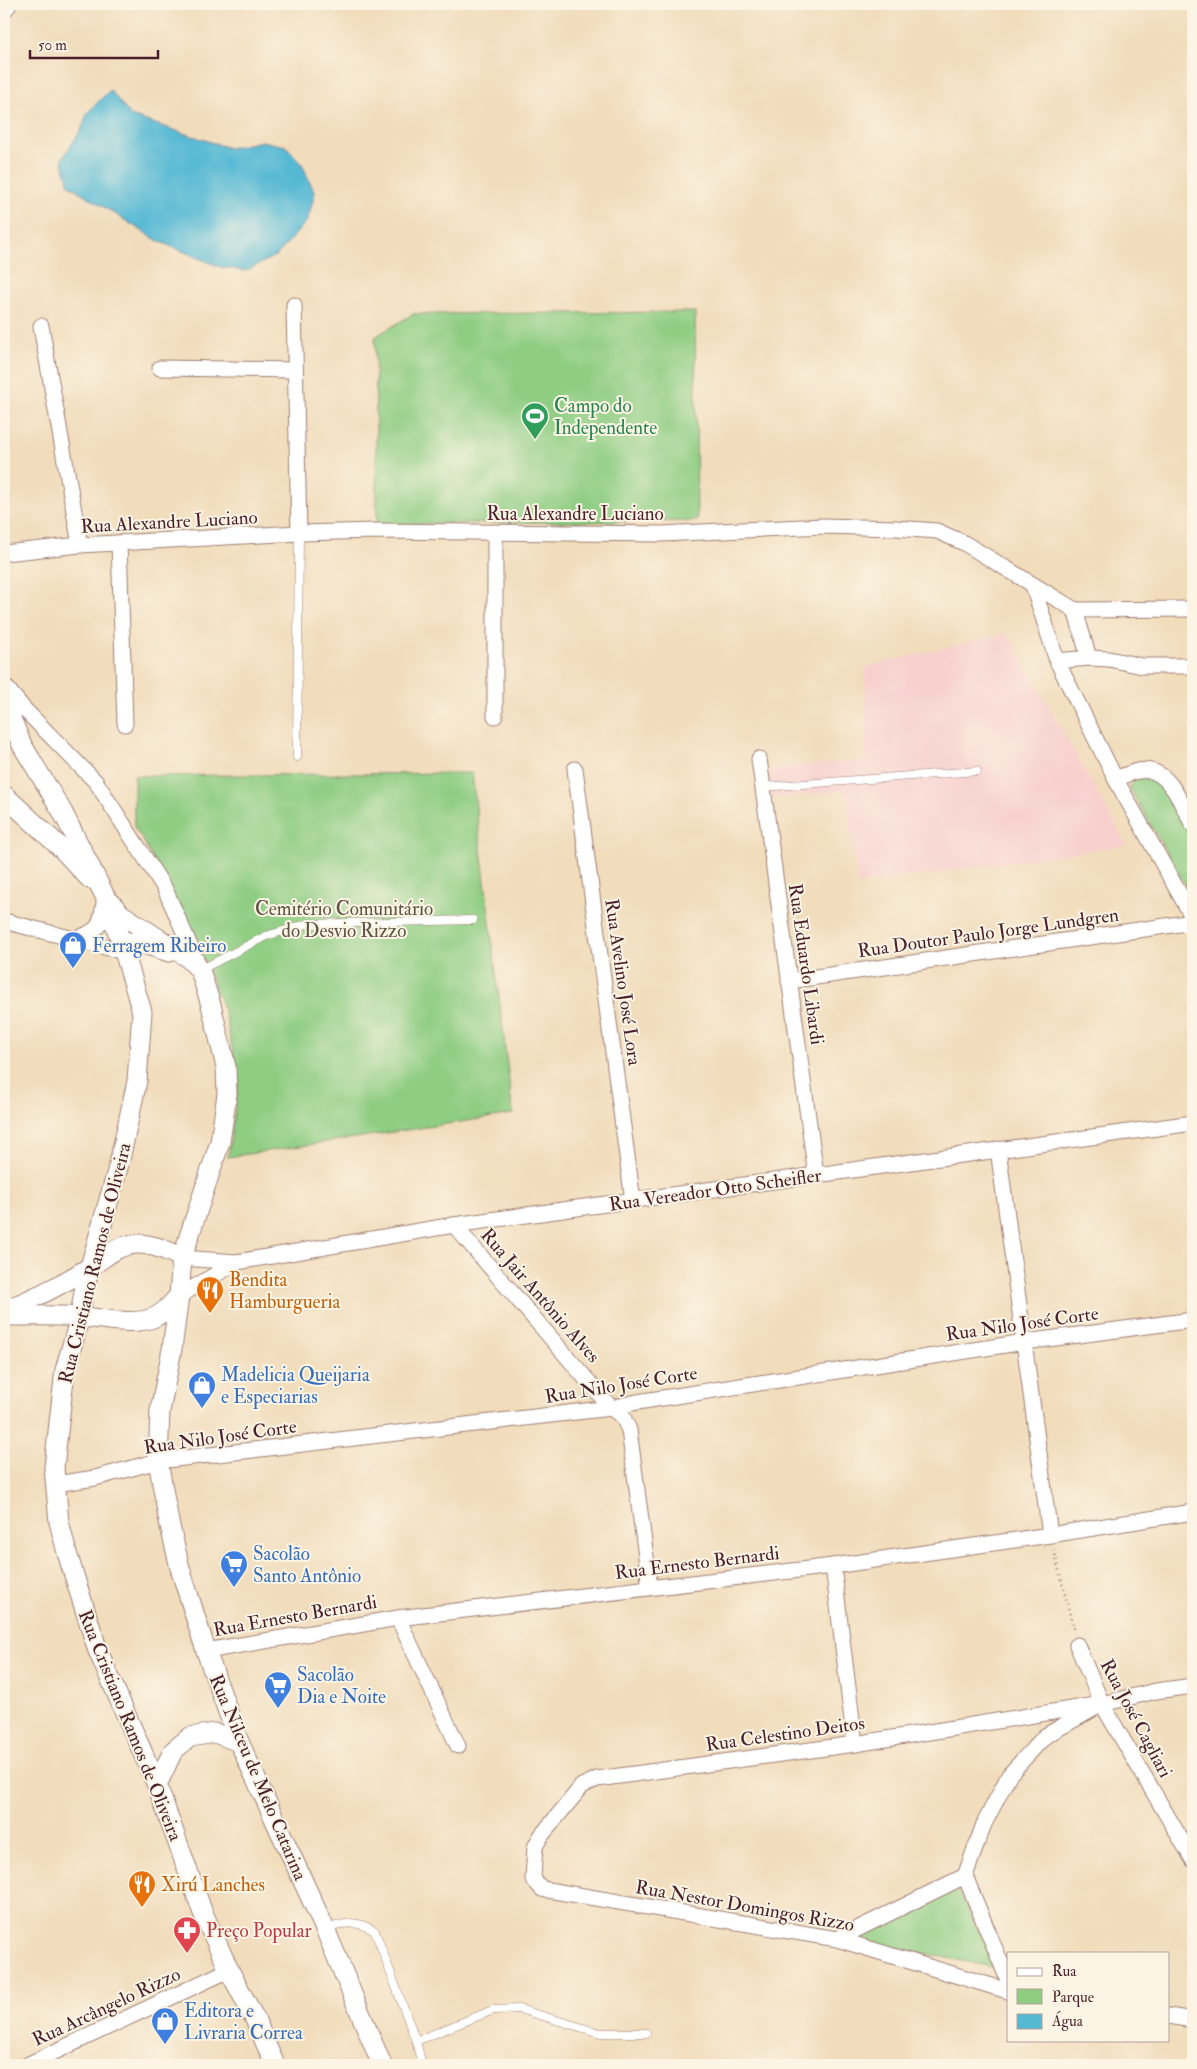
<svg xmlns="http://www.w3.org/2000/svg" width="1197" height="2069" font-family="'IM FELL Double Pica',serif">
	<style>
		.built { fill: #f7d0ce }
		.green { fill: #8fcd83; stroke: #6c7657 }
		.water { fill: #56b9d4; stroke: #506c80 }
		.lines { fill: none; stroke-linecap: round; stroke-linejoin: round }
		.service-casing { stroke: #9e7e73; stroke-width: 9 }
		.minor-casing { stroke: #9e7e73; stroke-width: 17 }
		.tertiary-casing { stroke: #9e7e73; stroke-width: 21 }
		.path { stroke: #9e7e73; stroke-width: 3; stroke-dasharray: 1 4; stroke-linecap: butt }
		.service { stroke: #fff; stroke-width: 8 }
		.minor { stroke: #fff; stroke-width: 15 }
		.tertiary { stroke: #fff; stroke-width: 19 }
		.labels { text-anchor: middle; stroke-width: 4; stroke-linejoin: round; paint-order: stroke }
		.leisure-label { font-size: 19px; fill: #27864d; stroke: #fcf5e5; text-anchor: start }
		.street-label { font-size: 19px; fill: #4a1f2b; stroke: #fcf5e5 }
		.park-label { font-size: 19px; fill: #5f5345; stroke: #fcf5e5 }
		.shop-label { font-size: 19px; fill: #366cbe; stroke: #fcf5e5; text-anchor: start }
		.food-label { font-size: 19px; fill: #c56008; stroke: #fcf5e5; text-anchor: start }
		.health-label { font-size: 19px; fill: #be3a42; stroke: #fcf5e5; text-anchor: start }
	</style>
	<rect width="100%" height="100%" fill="#fcf5e5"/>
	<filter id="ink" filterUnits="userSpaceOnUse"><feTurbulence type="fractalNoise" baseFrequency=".02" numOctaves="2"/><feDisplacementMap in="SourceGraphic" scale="10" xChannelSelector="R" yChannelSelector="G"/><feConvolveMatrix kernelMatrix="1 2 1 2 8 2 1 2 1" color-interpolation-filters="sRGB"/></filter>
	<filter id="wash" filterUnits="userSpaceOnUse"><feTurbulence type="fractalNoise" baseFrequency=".0096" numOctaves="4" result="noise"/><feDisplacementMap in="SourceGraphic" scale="20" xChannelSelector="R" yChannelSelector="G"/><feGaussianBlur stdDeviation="1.12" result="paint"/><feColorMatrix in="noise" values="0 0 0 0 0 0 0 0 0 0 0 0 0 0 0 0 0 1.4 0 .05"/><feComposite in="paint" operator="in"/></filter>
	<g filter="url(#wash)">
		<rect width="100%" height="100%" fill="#f1dcbb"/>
		<path class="built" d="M1007,633L1127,845L857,884L846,791L773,798L768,769L866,760L865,667Z"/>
		<g class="green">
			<path d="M695,312L697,521L377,524L375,337L413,314Z"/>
			<path d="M472,773L513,1114L228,1157L239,1080L224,1010L204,960L144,842L134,827V776Z"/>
			<path d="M1156,775L1193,832V898L1129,787L1139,776Z"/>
			<path d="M956,1887L997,1968L853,1939Z"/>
		</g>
		<path class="water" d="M110,90L131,116L229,148L262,141L286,146L302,164L315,194L307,221L277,255L246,271L220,267L158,241L69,185L62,159L81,130L88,112Z"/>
	</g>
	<g filter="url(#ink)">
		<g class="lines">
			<g class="service-casing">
				<g id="service">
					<path d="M297,757L299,533"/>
					<path d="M763,787L977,771"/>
					<path d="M200,970L266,936L307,924L473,920"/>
					<path d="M325,1929C346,1923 355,1919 375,1931L416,2041L422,2065"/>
					<path d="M416,2041L493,2010L519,2009L600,2033H646"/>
				</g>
			</g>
			<g class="minor-casing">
				<g id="minor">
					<path d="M294,305L299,533"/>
					<path d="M41,326L80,545"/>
					<path d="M160,368L295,370"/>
					<path d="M119,543L125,724"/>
					<path d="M4,553L80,545L299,533L376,531L662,534L823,526L896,528L937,531L964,543L1075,610L1089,658"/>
					<path d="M1033,586L1057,661"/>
					<path d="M1075,610L1193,609"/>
					<path d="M1193,666H1142L1109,659L1089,658L1057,661L1116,780L1193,918"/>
					<path d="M4,685L24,709L96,782L165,889L199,966"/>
					<path d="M495,716V532"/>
					<path d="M759,759L816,1175"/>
					<path d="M575,769L633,1201"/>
					<path d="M1116,780C1163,752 1174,790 1193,825"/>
					<path d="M4,921L124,952"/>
					<path d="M74,940C104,928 100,926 105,896"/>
					<path d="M789,981L1193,922"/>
					<path d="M998,1149L1050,1535"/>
					<path d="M454,1225L611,1408L623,1417L629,1430L650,1587"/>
					<path d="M182,1258L237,1262L454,1225L1193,1123"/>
					<path d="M179,1296L237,1262"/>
					<path d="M55,1484L95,1478L158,1461L611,1408L637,1402L1025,1342L1193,1320"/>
					<path d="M833,1566L855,1744"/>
					<path d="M398,1618L458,1746"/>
					<path d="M1077,1645L1102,1704L1193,1860"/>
					<path d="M206,1651L398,1618L833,1566L1050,1535L1193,1512"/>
					<path d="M965,1876L1008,1980"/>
					<path d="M837,1939L965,1876L984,1824L1009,1775L1045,1736L1102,1704L1156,1691L1193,1686"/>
					<path d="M1008,1991L837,1939L542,1889L533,1879L535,1847L541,1836L582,1786L597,1779L855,1744L1102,1704"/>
					<path d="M1168,2016L1193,2020"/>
					<path d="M27,2065L229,1970"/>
				</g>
			</g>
			<g class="tertiary-casing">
				<g id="tertiary">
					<path d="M4,8L7,4"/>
					<path d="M4,689L11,718L22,745L62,811L105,896L121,941L142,1012L137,1081L119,1164L85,1285L80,1317L65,1370L54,1467L59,1522L67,1553L98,1651L157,1785L203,1913L229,1970L256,2021L275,2065"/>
					<path d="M4,795L61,848L90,879"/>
					<path d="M108,900L121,914L187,957L200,970L211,1005L226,1067L227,1094L220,1142L182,1258L179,1296L172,1349L160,1411L158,1461L169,1522L180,1568L206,1651L239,1742L325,1929L382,2065"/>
					<path d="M121,941L144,944L169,952"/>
					<path d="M4,1310C34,1299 63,1284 90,1267C106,1257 118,1244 138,1244C152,1244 169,1251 182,1258"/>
					<path d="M4,1316C29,1316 55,1315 80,1317C103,1318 131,1326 153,1318C164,1314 171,1304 179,1296"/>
					<path d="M157,1785L173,1751L190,1737L215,1733L239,1742"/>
				</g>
			</g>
			<path class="path" d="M1054,1550L1074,1631"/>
			<use href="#service" class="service"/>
			<use href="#minor" class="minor"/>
			<use href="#tertiary" class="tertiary"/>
		</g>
	</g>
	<defs>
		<g id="stadium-pin" transform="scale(1.4375)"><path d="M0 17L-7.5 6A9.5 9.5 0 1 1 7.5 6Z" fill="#2e9e5b" stroke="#fcf5e5"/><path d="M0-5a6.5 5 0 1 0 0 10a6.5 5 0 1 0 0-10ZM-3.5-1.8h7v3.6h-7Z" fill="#fff"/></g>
		<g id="shop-pin" transform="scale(1.4375)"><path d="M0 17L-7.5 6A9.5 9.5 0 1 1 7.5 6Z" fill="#3f7fe0" stroke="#fcf5e5"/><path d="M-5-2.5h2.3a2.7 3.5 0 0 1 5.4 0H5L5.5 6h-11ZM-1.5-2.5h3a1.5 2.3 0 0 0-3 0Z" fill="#fff"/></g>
		<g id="restaurant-pin" transform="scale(1.4375)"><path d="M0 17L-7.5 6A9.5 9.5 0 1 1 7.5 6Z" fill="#e8710a" stroke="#fcf5e5"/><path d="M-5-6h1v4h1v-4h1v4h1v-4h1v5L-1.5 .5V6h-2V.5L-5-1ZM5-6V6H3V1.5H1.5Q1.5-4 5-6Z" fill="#fff"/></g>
		<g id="supermarket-pin" transform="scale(1.4375)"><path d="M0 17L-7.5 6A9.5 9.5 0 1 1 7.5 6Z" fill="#3f7fe0" stroke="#fcf5e5"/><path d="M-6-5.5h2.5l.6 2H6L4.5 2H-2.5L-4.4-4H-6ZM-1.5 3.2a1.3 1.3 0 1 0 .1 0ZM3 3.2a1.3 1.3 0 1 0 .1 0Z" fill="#fff"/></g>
		<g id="pharmacy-pin" transform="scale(1.4375)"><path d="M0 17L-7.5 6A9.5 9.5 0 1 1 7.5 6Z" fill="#e0444e" stroke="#fcf5e5"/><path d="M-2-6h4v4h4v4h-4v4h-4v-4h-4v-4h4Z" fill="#fff"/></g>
	</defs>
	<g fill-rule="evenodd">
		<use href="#stadium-pin" x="535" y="416"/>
		<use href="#shop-pin" x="73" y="945"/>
		<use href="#restaurant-pin" x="210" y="1290"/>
		<use href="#shop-pin" x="202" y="1385"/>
		<use href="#supermarket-pin" x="234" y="1564"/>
		<use href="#supermarket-pin" x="278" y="1685"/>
		<use href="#restaurant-pin" x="142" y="1884"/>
		<use href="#pharmacy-pin" x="187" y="1930"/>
		<use href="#shop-pin" x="165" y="2021"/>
	</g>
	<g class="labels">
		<g class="leisure-label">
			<text x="554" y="412">Campo do<tspan x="554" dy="22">Independente</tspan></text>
		</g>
		<g class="street-label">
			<text x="575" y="520">Rua Alexandre Luciano</text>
			<text transform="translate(169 521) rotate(-3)" y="7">Rua Alexandre Luciano</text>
			<text transform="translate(988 932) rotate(-8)" y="7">Rua Doutor Paulo Jorge Lundgren</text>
			<text transform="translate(807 964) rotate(82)" y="7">Rua Eduardo Libardi</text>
			<text transform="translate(624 982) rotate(82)" y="7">Rua Avelino José Lora</text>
			<text transform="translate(715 1189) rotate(-8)" y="7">Rua Vereador Otto Scheifler</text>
			<text transform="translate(94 1263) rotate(-76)" y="7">Rua Cristiano Ramos de Oliveira</text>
			<text transform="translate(541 1295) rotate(49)" y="7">Rua Jair Antônio Alves</text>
			<text transform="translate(1022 1323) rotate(-8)" y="7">Rua Nilo José Corte</text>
			<text transform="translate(621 1384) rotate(-9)" y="7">Rua Nilo José Corte</text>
			<text transform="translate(220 1436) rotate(-8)" y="7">Rua Nilo José Corte</text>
			<text transform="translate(697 1562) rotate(-7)" y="7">Rua Ernesto Bernardi</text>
			<text transform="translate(295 1615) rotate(-10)" y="7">Rua Ernesto Bernardi</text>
			<text transform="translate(1137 1718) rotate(62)" y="7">Rua José Cagliari</text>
			<text transform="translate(131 1725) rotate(68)" y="7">Rua Cristiano Ramos de Oliveira</text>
			<text transform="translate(785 1733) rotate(-8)" y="7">Rua Celestino Deitos</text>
			<text transform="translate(259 1777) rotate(67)" y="7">Rua Nilceu de Melo Catarina</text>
			<text transform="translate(745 1905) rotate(10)" y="7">Rua Nestor Domingos Rizzo</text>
			<text transform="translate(106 2006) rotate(-25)" y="7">Rua Arcângelo Rizzo</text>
		</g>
		<g class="park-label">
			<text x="344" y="915">Cemitério Comunitário<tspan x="344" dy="22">do Desvio Rizzo</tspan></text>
		</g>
		<g class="shop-label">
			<text x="92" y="952">Ferragem Ribeiro</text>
			<text x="221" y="1381">Madelicia Queijaria<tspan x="221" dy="22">e Especiarias</tspan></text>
			<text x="253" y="1560">Sacolão<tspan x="253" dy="22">Santo Antônio</tspan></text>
			<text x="297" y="1681">Sacolão<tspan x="297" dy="22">Dia e Noite</tspan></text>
			<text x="184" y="2017">Editora e<tspan x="184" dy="22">Livraria Correa</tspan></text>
		</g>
		<g class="food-label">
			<text x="229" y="1286">Bendita<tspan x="229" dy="22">Hamburgueria</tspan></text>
			<text x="161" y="1891">Xirú Lanches</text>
		</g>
		<g class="health-label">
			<text x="206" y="1937">Preço Popular</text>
		</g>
	</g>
	<rect width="1197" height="2069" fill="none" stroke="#fcf5e5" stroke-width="20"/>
	<rect x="1007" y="1952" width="162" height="90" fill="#fcf5e5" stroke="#b59f9b"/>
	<rect x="1017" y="1968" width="25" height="8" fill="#ffffff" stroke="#b59f9b"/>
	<text x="1052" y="1976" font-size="15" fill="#4a1f2b">Rua</text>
	<rect x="1017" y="1989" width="25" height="15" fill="#8fcd83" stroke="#b59f9b"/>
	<text x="1052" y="2002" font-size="15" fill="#4a1f2b">Parque</text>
	<rect x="1017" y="2014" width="25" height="15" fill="#56b9d4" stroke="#b59f9b"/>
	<text x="1052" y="2026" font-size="15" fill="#4a1f2b">Água</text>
	<path d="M30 50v8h128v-8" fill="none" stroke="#4a1f2b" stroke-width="2.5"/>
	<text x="38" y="50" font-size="15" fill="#4a1f2b" stroke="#fcf5e5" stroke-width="4" paint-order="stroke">50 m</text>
</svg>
